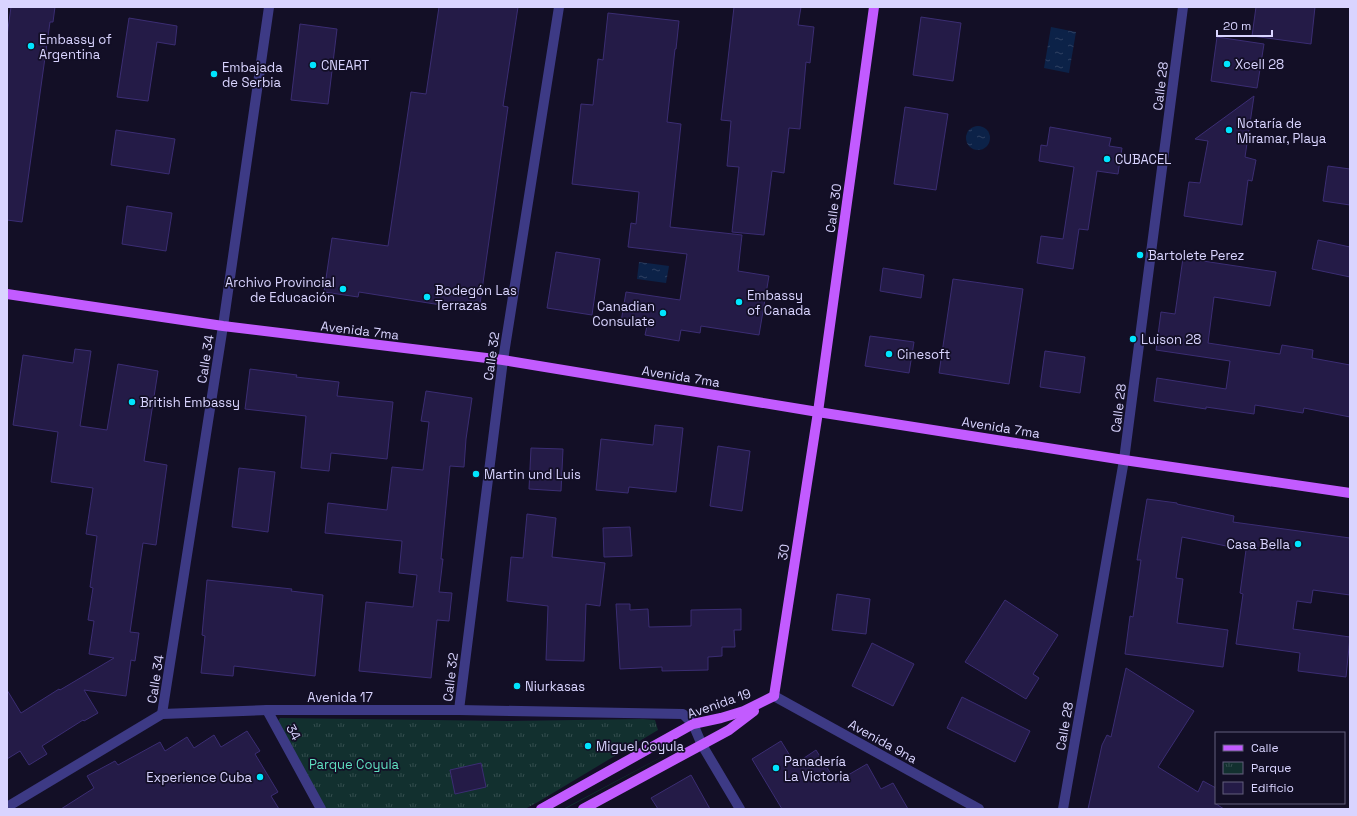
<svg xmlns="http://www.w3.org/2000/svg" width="1357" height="816" font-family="'Space Grotesk',sans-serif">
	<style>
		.green { fill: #12302f }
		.park { fill: url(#park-tufts) }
		.water { fill: url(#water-ripples) }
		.building { fill: #241b47; stroke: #3b2d73 }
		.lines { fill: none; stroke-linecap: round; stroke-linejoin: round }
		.minor { stroke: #3d3a85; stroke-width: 10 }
		.major { stroke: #c25bff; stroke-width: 10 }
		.poi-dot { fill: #00e5ff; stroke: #130f26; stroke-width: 1.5 }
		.labels { text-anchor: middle; stroke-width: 3.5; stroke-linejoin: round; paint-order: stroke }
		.poi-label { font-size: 13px; fill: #d9d4ff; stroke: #130f26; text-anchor: start }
		.street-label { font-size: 13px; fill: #d9d4ff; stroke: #130f26 }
		.park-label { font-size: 13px; fill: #5fe0c0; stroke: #130f26 }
	</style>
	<defs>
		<pattern id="park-tufts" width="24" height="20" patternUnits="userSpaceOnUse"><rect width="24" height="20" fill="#12302f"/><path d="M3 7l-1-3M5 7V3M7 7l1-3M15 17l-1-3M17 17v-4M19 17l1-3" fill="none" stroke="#344d4e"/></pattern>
		<pattern id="water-ripples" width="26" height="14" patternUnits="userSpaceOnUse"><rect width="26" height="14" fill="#0c2248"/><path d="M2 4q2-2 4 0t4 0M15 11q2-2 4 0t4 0" fill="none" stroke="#2f4163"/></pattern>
	</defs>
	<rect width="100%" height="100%" fill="#130f26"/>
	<path class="green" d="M697,738L565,809H563Z"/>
	<path class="park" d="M280,718L507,721L643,719L655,720L658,730L538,802L525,809H326L278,721Z"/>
	<g class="water">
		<path d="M1051,27L1076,32L1069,73L1044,68Z"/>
		<circle cx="978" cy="138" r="12"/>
		<path d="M639,262L669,266L666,283L637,279Z"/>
	</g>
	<g class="building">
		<path d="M11,7H55L53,22H50L22,222L7,220V36Z"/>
		<path d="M439,7H518L503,106L508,107L479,311L359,292L358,297L324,292L332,238L388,246L411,92L426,94Z"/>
		<path d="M734,7H801L798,25L814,27L810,63L806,62L800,129L789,128L784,173L772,171L764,235L732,232L739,167L727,166L731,121L721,120Z"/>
		<path d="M1256,7H1315L1311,44L1252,36Z"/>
		<path d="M608,13L679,21L676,49H675L667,122L681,124L670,227L742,235L738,271L769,276L759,335L701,326L700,333L681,330L679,341L645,335L647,326L621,322L626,292L680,300L687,254L628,247L631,223L636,224L639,192L572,184L581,104L593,105L598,59L603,60Z"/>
		<path d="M921,17L961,23L953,81L913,75Z"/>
		<path d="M129,18L177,26L175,45L157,42L148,101L117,97Z"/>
		<path d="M300,24L337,29L328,104L291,100Z"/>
		<path d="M1217,37L1264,44L1257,88L1211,81Z"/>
		<path d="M1254,96L1245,157L1256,160L1252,181L1248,180L1242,225L1184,216L1189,182L1200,183L1208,141L1195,139Z"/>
		<path d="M905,107L948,114L936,190L894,184Z"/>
		<path d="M1050,127L1111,138L1109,146L1122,148L1118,174L1097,171L1088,230L1079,229L1073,269L1037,263L1041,236L1063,239L1074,167L1039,161L1041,145L1047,146Z"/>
		<path d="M116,130L175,139L169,174L111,165Z"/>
		<path d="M1328,166L1350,169V205L1323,201Z"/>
		<path d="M127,206L172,213L166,251L122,244Z"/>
		<path d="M1318,240L1350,247V277L1312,269Z"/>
		<path d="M556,252L600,259L592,315L547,308Z"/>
		<path d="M1183,258L1276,272L1270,306L1214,297L1208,343L1280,354L1282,345L1313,350L1312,358L1350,365V417L1304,408L1303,413L1255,405L1254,414L1206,407V409L1154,401L1157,378L1226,389L1230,361L1156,350L1161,312L1175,314Z"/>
		<path d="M883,268L924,275L921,298L880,291Z"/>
		<path d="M953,279L1023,289L1009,384L939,373Z"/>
		<path d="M870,336L914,342L909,373L865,366Z"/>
		<path d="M75,349L91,351L80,426L107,430L118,364L158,371L144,461L167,465L156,545L143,543L130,632L139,633L135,661L131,660L126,696L84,690L98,713L84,721L83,720L42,746L47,754L29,765L20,751L7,759V690L21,713L59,689L60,690L114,658L89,654L94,621L88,620L93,588L90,587L97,536L86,534L93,488L51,482L58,432L13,425L23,355L73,363Z"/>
		<path d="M1045,351L1085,357L1080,393L1040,387Z"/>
		<path d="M250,369L297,375L296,377L339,382L337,396L393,402L387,459L331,453L329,471L301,468L306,416L245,409Z"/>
		<path d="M426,391L472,398L466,439L464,467L450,466L441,559H443L439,592L452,593L449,621L437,620L431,678L359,671L366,602L413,607L417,575L399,573L402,541L325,533L328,503L387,510L392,467L423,470L429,422L421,421Z"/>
		<path d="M655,425L683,428L676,492L629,487L628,493L596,490L601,439L653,445Z"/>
		<path d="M718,446L750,451L742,511L710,506Z"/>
		<path d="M531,448L563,449L561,491L529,489Z"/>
		<path d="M239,468L275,472L268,532L232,527Z"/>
		<path d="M1147,499L1177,503V504L1234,516L1233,522L1350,538V595L1313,590L1311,603L1297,601L1293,629L1350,637L1346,677L1298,671L1300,653L1236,644L1243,594L1240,593L1246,550L1182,537L1176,578L1183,579L1177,623L1228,630L1223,667L1125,654L1130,616L1133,617L1141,560H1137Z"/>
		<path d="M527,514L556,518L552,557L605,563L600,606L586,604L584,661L546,660L548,606L507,601L511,557L523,558Z"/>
		<path d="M630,527L632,556L604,557L603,528Z"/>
		<path d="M207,580L292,589L291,591L323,595L315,676L234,666L233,676L201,673L205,636L202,635Z"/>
		<path d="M837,594L870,599L866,634L832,630Z"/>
		<path d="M1005,600L1058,635L1033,674L1039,678L1026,699L965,662Z"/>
		<path d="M616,604H630V610L648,609L649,627L691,626V610L741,609V630H734L735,647H722V656L708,657V670L662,671V667L620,669Z"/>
		<path d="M872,643L914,664L893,706L852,686Z"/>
		<path d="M1126,668L1194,711L1158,767L1198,792L1203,781L1216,788V804L1224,809H1088L1102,745L1107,735L1111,737Z"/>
		<path d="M962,697L1030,731L1015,762L947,728Z"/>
		<path d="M247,731L260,751L255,754L278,792L271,796L279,809H61L94,788L87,776L115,761L118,765L160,742L165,751L187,737L194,748L214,735L221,747Z"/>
		<path d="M781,741L795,764L816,750L836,782L867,764L881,789L893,783L908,809H782L752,759Z"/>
		<path d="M481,763L486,787L455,794L450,770Z"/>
		<path d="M691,775L710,809H658L651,798Z"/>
	</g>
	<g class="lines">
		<g class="minor">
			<path d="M774,696L979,809"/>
			<path d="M267,710L321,809"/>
			<path d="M459,710L503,360L559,7"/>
			<path d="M162,714L223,326L269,7"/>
			<path d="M7,807L162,714L267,710H459L683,714L693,724L702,745L740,809"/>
			<path d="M1063,809L1124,460L1183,7"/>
		</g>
		<g class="major">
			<path d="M7,294L223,326L503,360L818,412L1124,460L1350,493"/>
			<path d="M774,696L818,412L874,7"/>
			<path d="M541,809L693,724L721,718L744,711L774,696"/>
			<path d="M583,809L729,730L754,711"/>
		</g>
	</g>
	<g class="poi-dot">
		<circle cx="31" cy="46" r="4"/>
		<circle cx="1227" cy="64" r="4"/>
		<circle cx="313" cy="65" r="4"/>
		<circle cx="214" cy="74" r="4"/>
		<circle cx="1229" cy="130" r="4"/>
		<circle cx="1107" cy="159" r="4"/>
		<circle cx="1140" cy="255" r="4"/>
		<circle cx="343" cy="289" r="4"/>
		<circle cx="427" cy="297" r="4"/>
		<circle cx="739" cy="302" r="4"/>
		<circle cx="663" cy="313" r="4"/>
		<circle cx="1133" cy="339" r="4"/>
		<circle cx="889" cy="354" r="4"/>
		<circle cx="132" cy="402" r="4"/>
		<circle cx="476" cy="474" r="4"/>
		<circle cx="1298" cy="544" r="4"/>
		<circle cx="517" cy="686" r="4"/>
		<circle cx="588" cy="746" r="4"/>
		<circle cx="776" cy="768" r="4"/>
		<circle cx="260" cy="777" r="4"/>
	</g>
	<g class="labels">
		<g class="poi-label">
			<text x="39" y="44">Embassy of<tspan x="39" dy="15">Argentina</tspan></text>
			<text x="1235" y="69">Xcell 28</text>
			<text x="321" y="70">CNEART</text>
			<text x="222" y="72">Embajada<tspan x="222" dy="15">de Serbia</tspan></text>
			<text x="1237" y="128">Notaría de<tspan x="1237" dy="15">Miramar, Playa</tspan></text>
			<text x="1115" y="164">CUBACEL</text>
			<text x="1148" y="260">Bartolete Perez</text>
			<text x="335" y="287" text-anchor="end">Archivo Provincial<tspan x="335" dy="15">de Educación</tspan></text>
			<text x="435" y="295">Bodegón Las<tspan x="435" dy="15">Terrazas</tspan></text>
			<text x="747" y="300">Embassy<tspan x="747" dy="15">of Canada</tspan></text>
			<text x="655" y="311" text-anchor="end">Canadian<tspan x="655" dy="15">Consulate</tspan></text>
			<text x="1141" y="344">Luison 28</text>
			<text x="897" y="359">Cinesoft</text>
			<text x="140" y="407">British Embassy</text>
			<text x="484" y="479">Martin und Luis</text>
			<text x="1290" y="549" text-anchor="end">Casa Bella</text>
			<text x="525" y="691">Niurkasas</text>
			<text x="596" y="751">Miguel Coyula</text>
			<text x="784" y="766">Panadería<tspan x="784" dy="15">La Victoria</tspan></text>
			<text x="252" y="782" text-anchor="end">Experience Cuba</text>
		</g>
		<g class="street-label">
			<text transform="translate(1160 86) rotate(-83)" y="5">Calle 28</text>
			<text transform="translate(833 208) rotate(-82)" y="5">Calle 30</text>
			<text transform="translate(360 330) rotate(7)" y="5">Avenida 7ma</text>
			<text transform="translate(491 356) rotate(-82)" y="5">Calle 32</text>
			<text transform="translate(205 359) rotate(-81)" y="5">Calle 34</text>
			<text transform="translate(681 376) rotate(9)" y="5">Avenida 7ma</text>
			<text transform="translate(1118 408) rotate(-83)" y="5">Calle 28</text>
			<text transform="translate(1001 427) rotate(9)" y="5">Avenida 7ma</text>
			<text transform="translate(783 552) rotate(-81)" y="5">30</text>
			<text transform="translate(450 677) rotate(-83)" y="5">Calle 32</text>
			<text transform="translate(155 679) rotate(-81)" y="5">Calle 34</text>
			<text x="340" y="702">Avenida 17</text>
			<text transform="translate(719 703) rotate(-19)" y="5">Avenida 19</text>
			<text transform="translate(1064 726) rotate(-80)" y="5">Calle 28</text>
			<text transform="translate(294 732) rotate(61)" y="5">34</text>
			<text transform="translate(883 741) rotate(29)" y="5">Avenida 9na</text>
		</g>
		<g class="park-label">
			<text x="354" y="769">Parque Coyula</text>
		</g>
	</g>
	<rect width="1357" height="816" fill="none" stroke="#d9d4ff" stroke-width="16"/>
	<rect x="1215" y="732" width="130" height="72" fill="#130f26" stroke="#625e7d"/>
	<rect x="1223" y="745" width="20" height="6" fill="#c25bff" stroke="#625e7d"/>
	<text x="1251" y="752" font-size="12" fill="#d9d4ff">Calle</text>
	<rect x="1223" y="762" width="20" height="12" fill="url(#park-tufts)" stroke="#625e7d"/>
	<text x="1251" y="772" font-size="12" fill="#d9d4ff">Parque</text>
	<rect x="1223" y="782" width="20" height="12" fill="#241b47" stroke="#625e7d"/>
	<text x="1251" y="792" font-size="12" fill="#d9d4ff">Edificio</text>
	<path d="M1217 30v6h55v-6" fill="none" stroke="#d9d4ff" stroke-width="2"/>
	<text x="1223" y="30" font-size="12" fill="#d9d4ff" stroke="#130f26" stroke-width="3" paint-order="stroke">20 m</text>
</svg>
